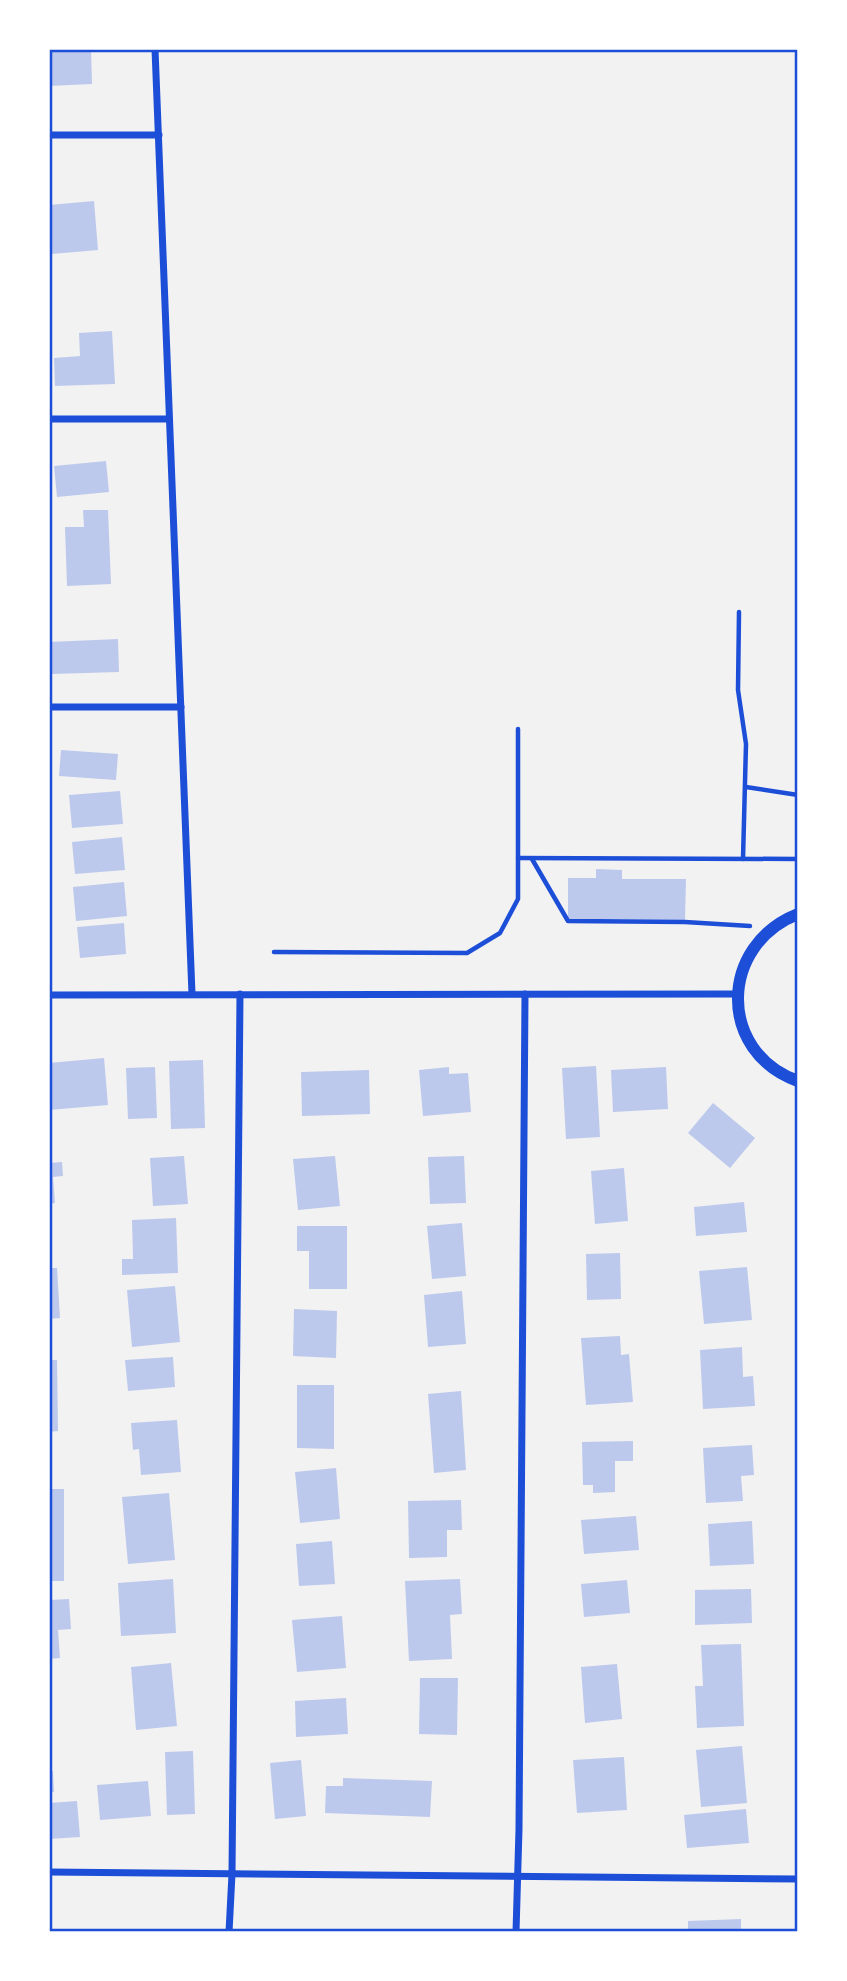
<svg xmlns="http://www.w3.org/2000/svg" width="847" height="1981" font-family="'Libre Baskerville',serif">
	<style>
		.building { fill: #bdc9ec }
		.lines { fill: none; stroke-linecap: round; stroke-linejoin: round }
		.path { stroke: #1d4ed8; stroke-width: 4.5 }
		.minor { stroke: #1d4ed8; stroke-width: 7 }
		.tertiary { stroke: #1d4ed8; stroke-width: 12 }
		.neatline { fill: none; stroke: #1d4ed8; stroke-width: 2.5 }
	</style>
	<rect width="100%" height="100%" fill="#f2f2f2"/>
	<g class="building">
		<path d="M49,49H91L92,84L49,86Z"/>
		<path d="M94,201L98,250L52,254L49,205Z"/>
		<path d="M112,331L115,384L55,386L54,358L80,356L79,333Z"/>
		<path d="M106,461L109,492L57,497L54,466Z"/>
		<path d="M83,510H108L111,584L67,586L65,527H84Z"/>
		<path d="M118,639L119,672L51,674L49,642Z"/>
		<path d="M61,750L118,754L116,780L59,776Z"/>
		<path d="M120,791L123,824L72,828L69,795Z"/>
		<path d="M122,837L125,870L75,874L72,842Z"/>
		<path d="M596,869L622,870V879H686L685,920L568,919V878H596Z"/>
		<path d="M124,882L127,916L76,921L73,887Z"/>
		<path d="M124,923L126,954L80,958L77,927Z"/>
		<path d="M104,1058L108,1105L49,1110V1063Z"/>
		<path d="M203,1060L205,1128L171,1129L169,1061Z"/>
		<path d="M596,1066L600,1137L566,1139L562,1068Z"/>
		<path d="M155,1067L157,1118L128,1119L126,1068Z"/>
		<path d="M449,1067V1074L468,1073L471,1112L423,1116L419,1070Z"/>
		<path d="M666,1067L668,1109L613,1112L611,1070Z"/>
		<path d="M369,1070L370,1114L302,1116L301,1072Z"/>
		<path d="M713,1103L755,1138L730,1168L688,1133Z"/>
		<path d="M184,1156L188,1204L153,1206L150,1158Z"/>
		<path d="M335,1156L340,1206L298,1210L293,1159Z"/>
		<path d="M464,1156L466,1203L430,1204L428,1157Z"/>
		<path d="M62,1162L63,1176L53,1177L55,1203L49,1204V1163Z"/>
		<path d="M624,1168L628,1221L595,1224L591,1171Z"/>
		<path d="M744,1202L747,1232L696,1236L694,1207Z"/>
		<path d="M176,1218L178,1273L122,1275V1259H133L132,1220Z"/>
		<path d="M462,1223L466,1276L432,1279L427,1226Z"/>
		<path d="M297,1226H347V1289H309V1251H297Z"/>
		<path d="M620,1253L621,1299L587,1300L586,1254Z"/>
		<path d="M747,1267L752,1320L704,1324L699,1271Z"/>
		<path d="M49,1268H57L60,1318L49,1319Z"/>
		<path d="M175,1286L180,1342L132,1347L127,1290Z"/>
		<path d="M462,1291L466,1344L428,1347L424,1295Z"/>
		<path d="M294,1309L337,1311L336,1358L293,1356Z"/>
		<path d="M620,1336L621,1355L629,1354L633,1402L586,1405L581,1338Z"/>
		<path d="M742,1347L743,1377L753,1376L755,1406L703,1409L700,1350Z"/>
		<path d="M173,1357L175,1387L128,1391L125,1360Z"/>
		<path d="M49,1360H57L58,1431L49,1432Z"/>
		<path d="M297,1385H334V1449L297,1448Z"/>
		<path d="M461,1391L466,1470L434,1473L428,1394Z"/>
		<path d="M177,1420L181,1472L141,1475L139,1449L133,1450L131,1423Z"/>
		<path d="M633,1441V1461H615V1492L593,1493V1485H583L582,1442Z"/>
		<path d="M752,1445L754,1475L741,1476L743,1501L706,1503L703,1448Z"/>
		<path d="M336,1468L340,1519L300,1523L295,1472Z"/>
		<rect x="49" y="1489" width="15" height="92"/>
		<path d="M169,1493L175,1560L128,1564L122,1497Z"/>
		<path d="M461,1500L462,1530H447V1557L409,1558L408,1501Z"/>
		<path d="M636,1516L639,1550L584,1554L581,1520Z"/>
		<path d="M752,1521L754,1564L710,1566L708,1524Z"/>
		<path d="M332,1541L335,1584L299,1586L296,1544Z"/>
		<path d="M173,1579L176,1633L121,1636L118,1583Z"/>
		<path d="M460,1579L462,1614L450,1615L452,1659L409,1661L405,1581Z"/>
		<path d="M627,1580L630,1613L584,1617L581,1584Z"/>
		<path d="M751,1589L752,1623L695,1625V1590Z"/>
		<path d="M69,1599L71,1629L58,1630L60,1658L49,1659V1600Z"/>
		<path d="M342,1616L346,1668L297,1672L292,1620Z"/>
		<path d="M741,1644L744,1726L697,1728L695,1686H703L701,1645Z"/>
		<path d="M171,1663L177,1726L136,1730L131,1667Z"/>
		<path d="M617,1664L622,1719L585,1723L581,1667Z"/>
		<path d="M420,1678H458L457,1735L419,1734Z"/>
		<path d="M346,1698L348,1734L296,1737L295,1701Z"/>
		<path d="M742,1746L747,1803L701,1807L696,1750Z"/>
		<path d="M193,1751L195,1814L167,1815L165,1752Z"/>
		<path d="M624,1757L627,1810L577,1813L573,1760Z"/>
		<path d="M301,1760L306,1816L275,1819L270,1763Z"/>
		<path d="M49,1771H53L54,1792L49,1793Z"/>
		<path d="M343,1778L432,1781L430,1817L325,1813L326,1786H343Z"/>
		<path d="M148,1781L151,1816L100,1820L97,1785Z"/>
		<path d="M77,1801L80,1837L49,1839V1803Z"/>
		<path d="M746,1809L749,1843L687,1848L684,1815Z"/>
		<path d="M741,1919V1932H688V1921Z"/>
	</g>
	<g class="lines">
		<g class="path">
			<path d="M739,612L738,690L746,744L743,859"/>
			<path d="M746,787L798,795"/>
			<path d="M518,858L798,859"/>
			<path d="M532,859L568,921L685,922L750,926"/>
			<path d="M274,952L467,953L500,933L518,899V729"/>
		</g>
		<g class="minor">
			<path d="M155,49L192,994"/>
			<path d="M49,135H159"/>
			<path d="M49,419H169"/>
			<path d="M49,707H181"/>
			<path d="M49,995L737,994"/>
			<path d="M49,1872L798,1879"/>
			<path d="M229,1932L232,1874L240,994"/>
			<path d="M516,1932L519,1829L525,994"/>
		</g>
		<path class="tertiary" d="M798,914C719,945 717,1052 798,1081"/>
	</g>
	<rect width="847" height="1981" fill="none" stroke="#ffffff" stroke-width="102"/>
	<rect x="51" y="51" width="745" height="1879" class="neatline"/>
</svg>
